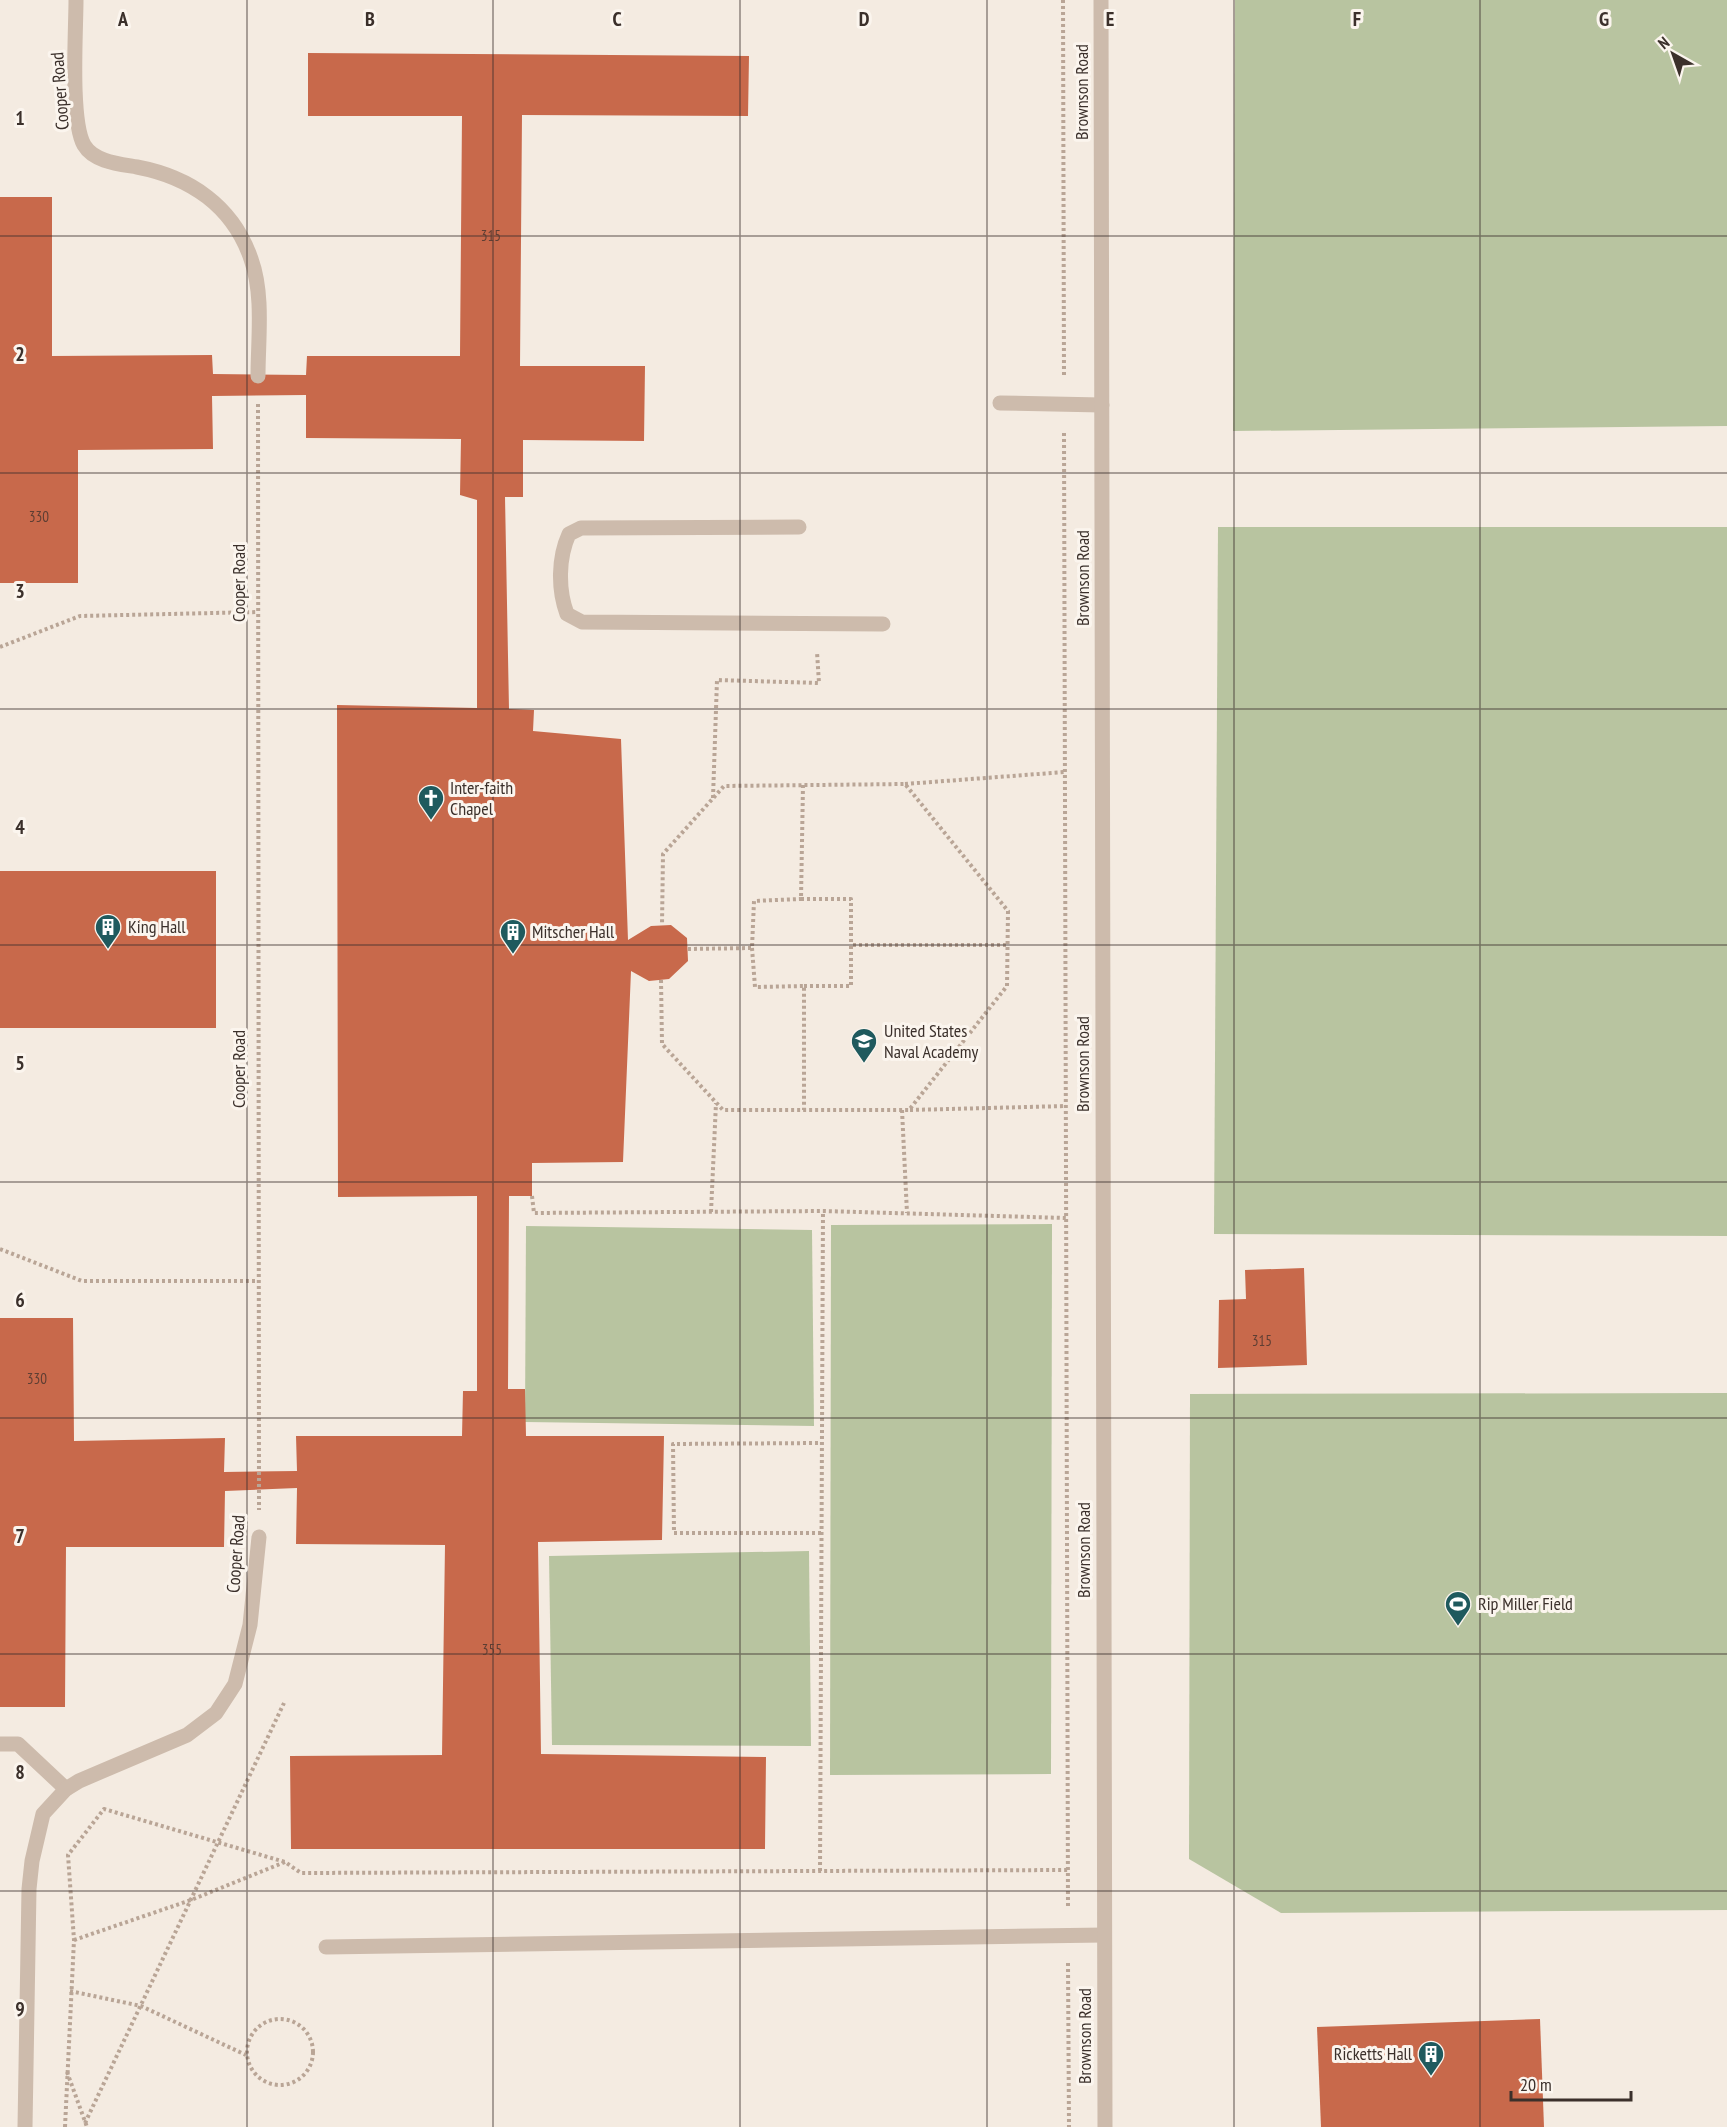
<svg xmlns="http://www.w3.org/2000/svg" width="1727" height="2127" font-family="'PT Sans Narrow',sans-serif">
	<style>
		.green { fill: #b8c4a0 }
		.building { fill: #c8694b }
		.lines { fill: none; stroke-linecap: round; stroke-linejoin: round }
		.path { stroke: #b9a596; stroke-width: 4; stroke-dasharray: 3 3; stroke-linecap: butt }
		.service { stroke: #cdbbac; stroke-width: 15 }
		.minor { stroke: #cdbbac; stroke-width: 15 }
		.grid { fill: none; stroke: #3b302b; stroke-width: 1.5; stroke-opacity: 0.55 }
		.labels { text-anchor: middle; stroke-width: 6; stroke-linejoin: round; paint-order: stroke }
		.number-label { font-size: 15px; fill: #5e3e33 }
		.street-label { font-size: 18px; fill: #3b302b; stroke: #fbf5ee }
		.poi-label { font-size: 18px; fill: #3b302b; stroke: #fbf5ee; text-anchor: start }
		.grid-label { font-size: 20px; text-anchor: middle; font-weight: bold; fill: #3b302b; stroke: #fbf5ee; stroke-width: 6; stroke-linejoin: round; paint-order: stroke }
	</style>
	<rect width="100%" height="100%" fill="#f4ebe1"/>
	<g class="green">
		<path d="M1235,0H1727V426L1233,431Z"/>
		<path d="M1218,527H1727V1236L1214,1234Z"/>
		<path d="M1052,1224L1051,1774L830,1775L831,1225Z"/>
		<path d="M526,1226L812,1230L814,1426L525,1422Z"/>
		<path d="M1727,1393V1910L1281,1913L1189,1859L1190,1394Z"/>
		<path d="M809,1551L811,1746L552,1745L549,1556Z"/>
	</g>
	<g class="building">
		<path d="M308,53L749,56L748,116L522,115L520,366H645L644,441L523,440V497H505L509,709L534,710L533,731L621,739L628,940L651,926L671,925L687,938L688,961L669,979L649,981L631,971L623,1162L532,1163V1196H509L508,1389H525L526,1436H664L662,1540L538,1542L541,1754L766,1757L765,1849H291L290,1756L442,1755L445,1545L296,1544L297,1488L225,1491L224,1547H66L65,1707H0V1318H73L74,1441L225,1438L224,1472L297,1471L296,1436H462L463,1391H477V1196L338,1197L337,705L477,708V500L460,495L461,439L306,438V395L212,396L213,449L78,450V583H0V197H52V356L212,355L213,374L306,375L307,356H460L462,116H308Z"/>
		<rect x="0" y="871" width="216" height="157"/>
		<path d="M1304,1268L1307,1365L1218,1368L1219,1300L1246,1299L1245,1270Z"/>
		<path d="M1540,2019L1544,2127H1321L1317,2027Z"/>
	</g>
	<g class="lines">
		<g class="path">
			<path d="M1063,0L1064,377"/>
			<path d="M258,404L259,1510"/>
			<path d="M1064,433L1068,1907"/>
			<path d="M0,647L80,616L258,612"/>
			<path d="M905,784L1065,772"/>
			<path d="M803,785L801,899H851V945"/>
			<path d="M713,798L717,680L819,683L817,652"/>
			<path d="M752,948L755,987L804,986V1110"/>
			<path d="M688,949L752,948L754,901L801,899"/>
			<path d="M661,980L662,1044L723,1110H909L1007,986L1008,911L905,784L724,786L663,854L662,925"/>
			<path d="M804,986H851V945H1008"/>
			<path d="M902,1110L907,1213"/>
			<path d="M910,1110L1066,1106"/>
			<path d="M532,1196L534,1213L823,1211L1066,1218"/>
			<path d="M711,1212L716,1103"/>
			<path d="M0,1249L82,1281H258"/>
			<path d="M821,1533H674L673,1444L821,1443"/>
			<path d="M820,1871L823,1211"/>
			<path d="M74,1940L191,1900L285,1862"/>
			<path d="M1068,1963L1069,2127"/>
			<path d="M70,1991L141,2006L246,2055"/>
			<circle cx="280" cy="2052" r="33"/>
			<path d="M67,2072L87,2127"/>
			<path d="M85,2123L284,1703"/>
			<path d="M65,2127L74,1940L68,1855L104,1809L285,1862L301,1873L1068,1870"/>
		</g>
		<g class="service">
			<path d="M1000,403L1102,405"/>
			<path d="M799,527L581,528L569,534C558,558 558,590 567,614L582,622L883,624"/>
			<path d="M326,1947L1104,1935"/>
		</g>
		<g class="minor">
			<path d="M76,0C76,31 70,120 84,145C94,162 120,164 137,167C190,177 233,206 251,259C264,295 258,339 258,376"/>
			<path d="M1101,0L1105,2127"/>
			<path d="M0,1744H18L66,1789"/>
			<path d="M25,2127L29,1889L32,1861L43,1814L66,1789L79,1781L187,1735L216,1713L235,1684L250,1625L259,1537"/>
		</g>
	</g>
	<path class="grid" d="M247,0V2127M493,0V2127M740,0V2127M987,0V2127M1234,0V2127M1480,0V2127M0,236H1727M0,473H1727M0,709H1727M0,945H1727M0,1182H1727M0,1418H1727M0,1654H1727M0,1891H1727"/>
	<defs>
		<g id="church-pin" transform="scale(1.35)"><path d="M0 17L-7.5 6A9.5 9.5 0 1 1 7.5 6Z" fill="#1f5a5e" stroke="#fbf5ee"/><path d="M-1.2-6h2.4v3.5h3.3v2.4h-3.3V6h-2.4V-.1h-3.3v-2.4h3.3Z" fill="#fff"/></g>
		<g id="building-pin" transform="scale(1.35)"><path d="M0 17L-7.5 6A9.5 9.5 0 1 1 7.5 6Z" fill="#1f5a5e" stroke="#fbf5ee"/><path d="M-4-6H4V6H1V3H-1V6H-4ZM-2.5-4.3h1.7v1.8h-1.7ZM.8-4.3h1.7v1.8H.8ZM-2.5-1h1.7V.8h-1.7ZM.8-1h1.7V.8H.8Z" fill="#fff"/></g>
		<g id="university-pin" transform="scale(1.35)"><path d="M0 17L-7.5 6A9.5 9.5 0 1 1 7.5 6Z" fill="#1f5a5e" stroke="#fbf5ee"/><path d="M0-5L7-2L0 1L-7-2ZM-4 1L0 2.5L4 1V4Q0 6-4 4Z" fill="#fff"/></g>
		<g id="stadium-pin" transform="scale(1.35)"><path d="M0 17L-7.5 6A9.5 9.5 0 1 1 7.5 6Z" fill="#1f5a5e" stroke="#fbf5ee"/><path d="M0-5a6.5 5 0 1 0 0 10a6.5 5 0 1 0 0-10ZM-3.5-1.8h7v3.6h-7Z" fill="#fff"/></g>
	</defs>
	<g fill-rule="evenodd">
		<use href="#church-pin" x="431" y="798"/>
		<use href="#building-pin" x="108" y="927"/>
		<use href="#building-pin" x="513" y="932"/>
		<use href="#university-pin" x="864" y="1041"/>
		<use href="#stadium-pin" x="1458" y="1604"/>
		<use href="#building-pin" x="1431" y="2054"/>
	</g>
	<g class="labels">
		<g class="number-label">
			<text x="491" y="241">315</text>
			<text x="39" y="522">330</text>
			<text x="1262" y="1346">315</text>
			<text x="37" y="1384">330</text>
			<text x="492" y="1655">355</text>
		</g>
		<g class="street-label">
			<text transform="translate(60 91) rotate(-94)" y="6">Cooper Road</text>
			<text transform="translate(1082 92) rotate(-90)" y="6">Brownson Road</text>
			<text transform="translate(1083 578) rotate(-90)" y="6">Brownson Road</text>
			<text transform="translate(239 583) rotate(-90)" y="6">Cooper Road</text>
			<text transform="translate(1083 1064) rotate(-90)" y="6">Brownson Road</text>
			<text transform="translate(239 1069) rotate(-90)" y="6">Cooper Road</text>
			<text transform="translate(1084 1550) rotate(-90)" y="6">Brownson Road</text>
			<text transform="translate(236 1554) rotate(-86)" y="6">Cooper Road</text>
			<text transform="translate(1085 2036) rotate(-90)" y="6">Brownson Road</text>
		</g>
		<g class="poi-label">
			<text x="450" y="794">Inter-faith<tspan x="450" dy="21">Chapel</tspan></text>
			<text x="128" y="933">King Hall</text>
			<text x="532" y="938">Mitscher Hall</text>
			<text x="884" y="1037">United States<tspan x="884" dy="21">Naval Academy</tspan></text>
			<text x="1478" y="1610">Rip Miller Field</text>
			<text x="1412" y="2060" text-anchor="end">Ricketts Hall</text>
		</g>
	</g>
	<g class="grid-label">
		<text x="123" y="26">A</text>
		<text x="370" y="26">B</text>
		<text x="617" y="26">C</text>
		<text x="864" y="26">D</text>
		<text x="1110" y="26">E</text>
		<text x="1357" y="26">F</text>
		<text x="1604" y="26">G</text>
		<text x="20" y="125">1</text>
		<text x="20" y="361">2</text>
		<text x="20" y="598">3</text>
		<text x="20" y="834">4</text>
		<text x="20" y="1070">5</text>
		<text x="20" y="1307">6</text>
		<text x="20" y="1543">7</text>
		<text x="20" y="1779">8</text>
		<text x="20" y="2016">9</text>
	</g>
	<g transform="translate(1673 54) rotate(320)" stroke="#fbf5ee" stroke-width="4.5" paint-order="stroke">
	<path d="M0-4.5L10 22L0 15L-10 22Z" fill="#3b302b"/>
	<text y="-9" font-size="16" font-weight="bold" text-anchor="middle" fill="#3b302b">N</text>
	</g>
	<path d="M1511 2091v9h120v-9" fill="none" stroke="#3b302b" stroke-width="3"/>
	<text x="1520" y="2091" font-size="18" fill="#3b302b" stroke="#fbf5ee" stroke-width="4.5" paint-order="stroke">20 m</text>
</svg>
